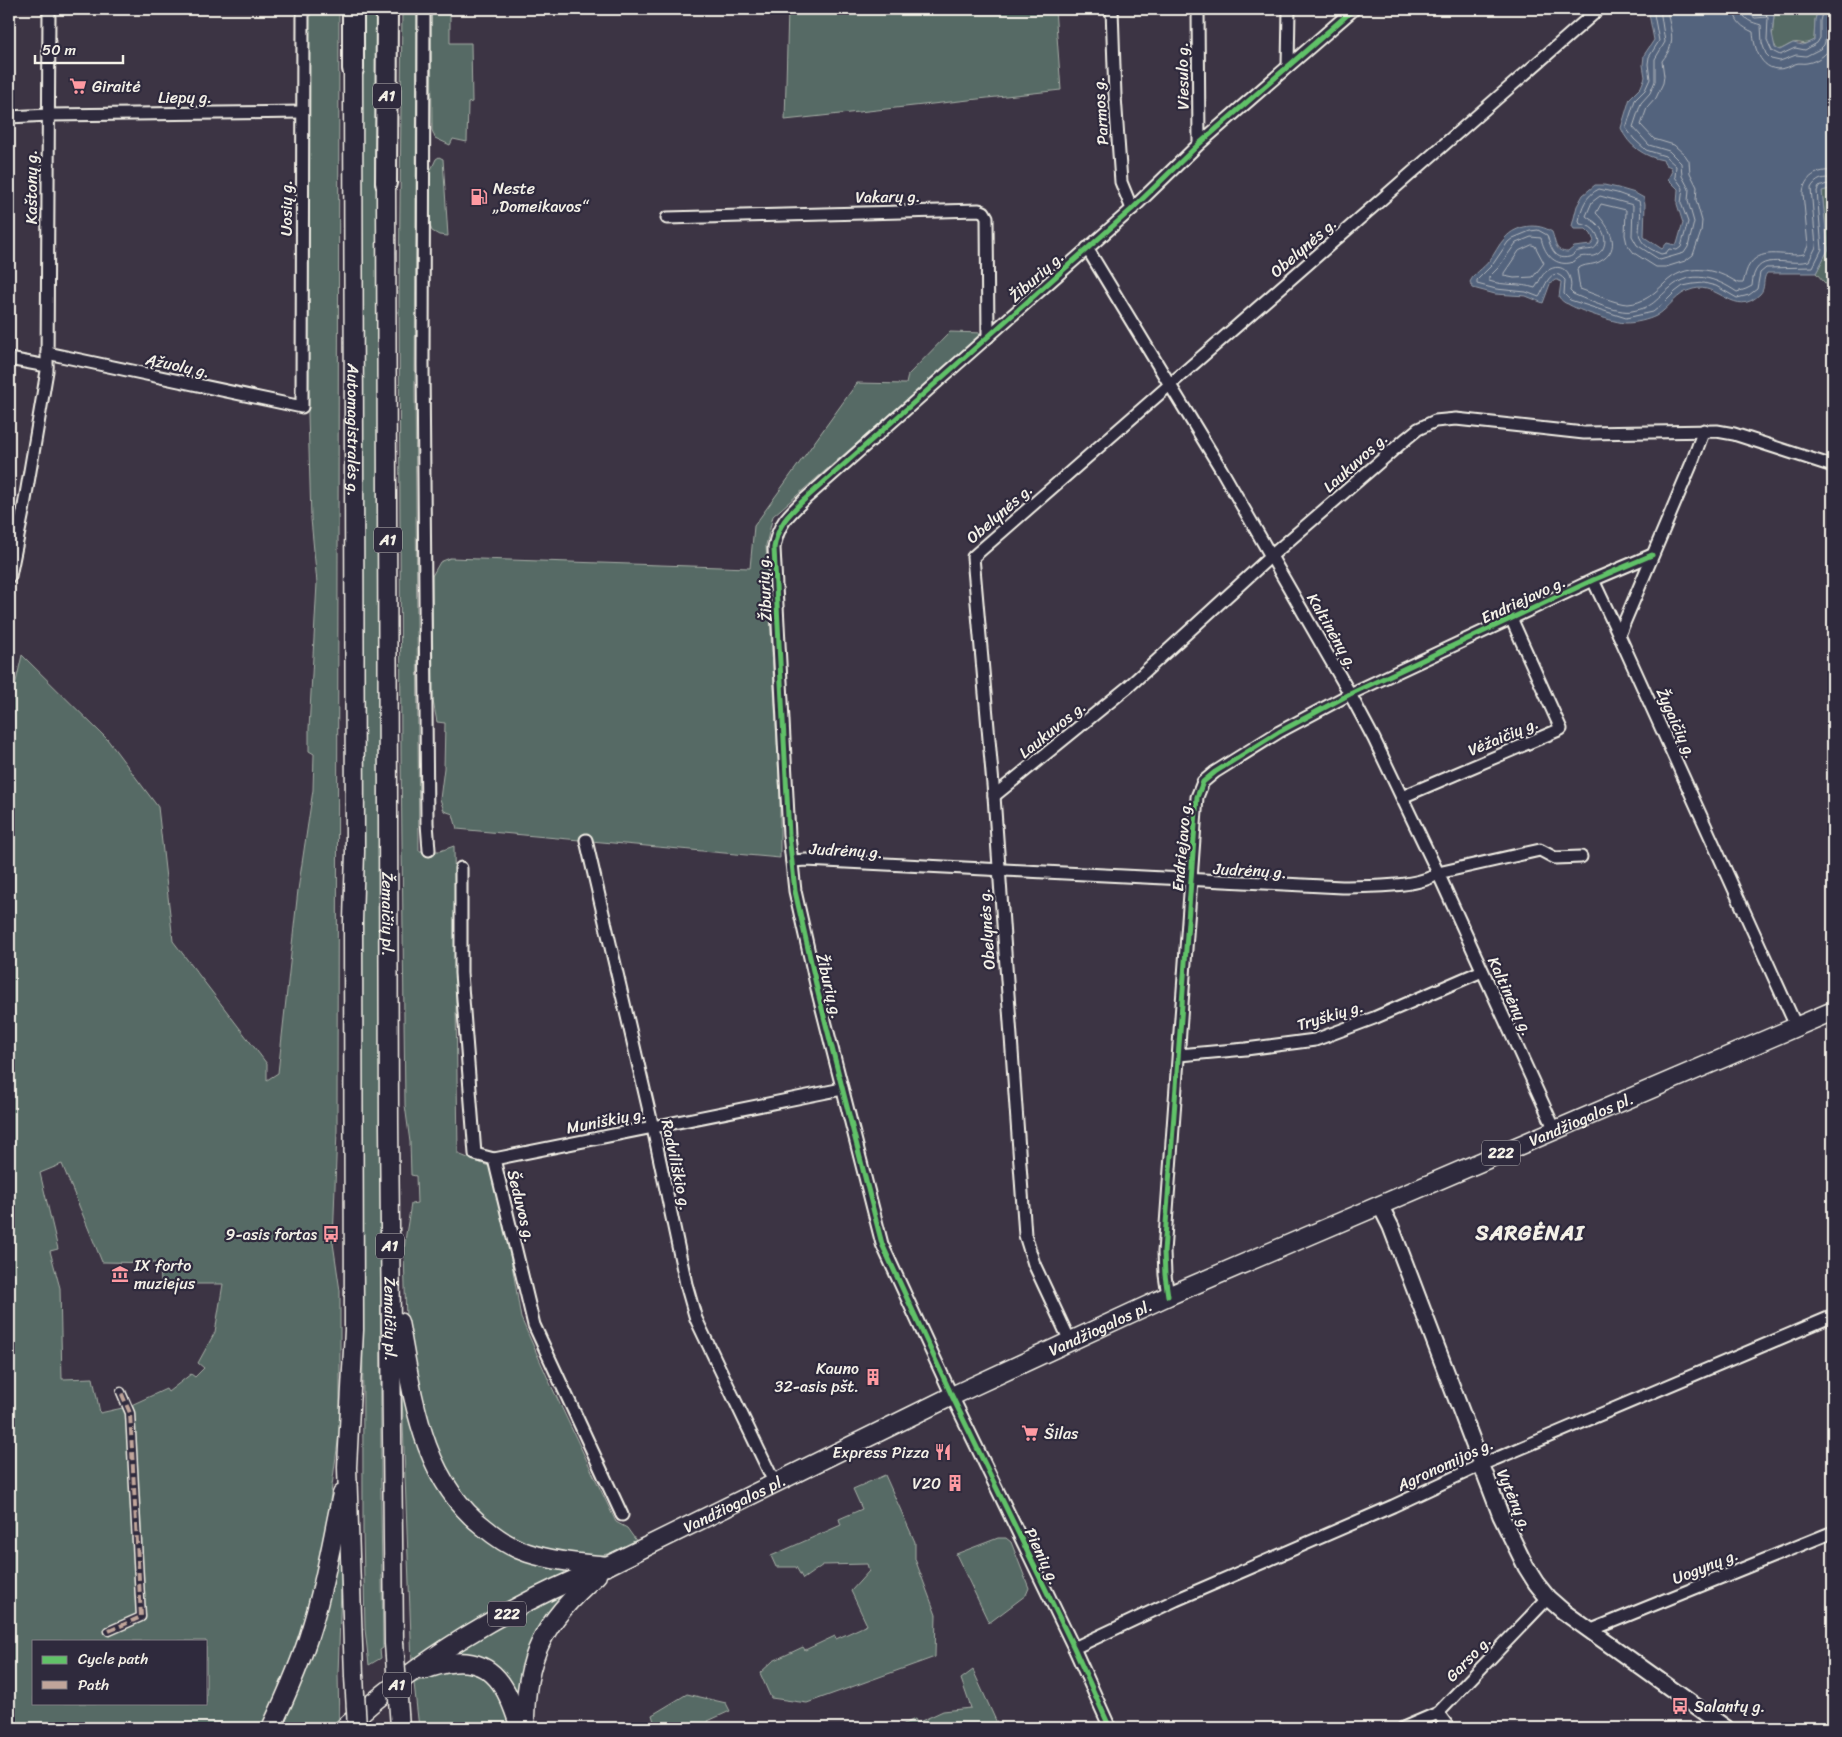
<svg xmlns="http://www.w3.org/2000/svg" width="1842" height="1737" font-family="Sriracha,sans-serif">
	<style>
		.green { fill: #576b65; stroke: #a6aea6; fill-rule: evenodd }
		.water { fill: #53637d; stroke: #939ca8 }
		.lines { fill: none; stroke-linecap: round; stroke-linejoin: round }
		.shore { stroke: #b4b8bd; stroke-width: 1 }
		.pedestrian-casing { stroke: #f4f1e8; stroke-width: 11 }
		.minor-casing { stroke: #f4f1e8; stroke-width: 15 }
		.secondary-casing { stroke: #f4f1e8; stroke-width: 19 }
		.primary-casing { stroke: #f4f1e8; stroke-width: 21 }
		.trunk-casing { stroke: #f4f1e8; stroke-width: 21 }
		.motorway-casing { stroke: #f4f1e8; stroke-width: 24 }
		.pedestrian { stroke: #2f2a3d; stroke-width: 8 }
		.minor { stroke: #2f2a3d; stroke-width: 11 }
		.secondary { stroke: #2f2a3d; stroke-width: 15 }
		.primary { stroke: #2f2a3d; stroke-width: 18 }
		.trunk { stroke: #2f2a3d; stroke-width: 18 }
		.motorway { stroke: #2f2a3d; stroke-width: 20 }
		.trunk-bridge-casing { stroke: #f4f1e8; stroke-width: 21; stroke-linecap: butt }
		.trunk-bridge { stroke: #2f2a3d; stroke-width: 18 }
		.quiet { stroke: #c0a59a; stroke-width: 4; stroke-dasharray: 8 4; stroke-linecap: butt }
		.cycleway-casing { stroke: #2f2a3d; stroke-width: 8 }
		.cycleway { stroke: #61c268; stroke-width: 5 }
		.labels { text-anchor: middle; stroke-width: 4.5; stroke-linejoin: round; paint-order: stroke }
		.shield { fill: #2f2a3d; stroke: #b9b5b5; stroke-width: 1 }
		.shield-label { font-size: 15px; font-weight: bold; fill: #f4f1e8 }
		.street-label { font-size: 16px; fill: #f4f1e8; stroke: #2f2a3d }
		.poi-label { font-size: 16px; fill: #f4f1e8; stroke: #2f2a3d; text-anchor: start }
		.district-label { font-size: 21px; font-weight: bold; letter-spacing: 1px; fill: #f4f1e8; stroke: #2f2a3d }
	</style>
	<rect width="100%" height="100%" fill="#3c3444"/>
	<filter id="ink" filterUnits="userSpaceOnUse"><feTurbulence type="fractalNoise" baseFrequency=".02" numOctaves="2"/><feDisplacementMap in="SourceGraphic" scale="10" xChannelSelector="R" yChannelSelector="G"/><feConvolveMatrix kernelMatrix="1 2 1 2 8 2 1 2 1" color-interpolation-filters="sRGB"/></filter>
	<g filter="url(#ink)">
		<g class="green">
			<path d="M308,9H339L337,1130L333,1243L340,1291V1427L325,1537L313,1591L297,1646L265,1728H9V703L11,704L22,655L107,739L158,807L173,941L267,1064V1080L278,1073L298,890L313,790L314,754L309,751V729L317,583L311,519L304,276ZM62,1164L102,1262L160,1263L161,1284H223L215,1332L198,1363L204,1368L195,1377L191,1374L168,1392L166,1389L127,1407L100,1413L93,1378L62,1379L60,1288L50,1251L58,1249L40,1173ZM34,1641H206V1703H34Z"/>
			<path d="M361,9H376L378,90L381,1507L383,1648L380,1650L381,1658L369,1665L365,1629L363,1530Z"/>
			<path d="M402,9H417L415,390L419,851H440L454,846L458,1154L496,1169L521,1318L549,1381L616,1522L627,1528L637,1542L613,1553L585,1558L522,1545L476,1514L447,1479L422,1415L406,1322L404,1251L406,1234L411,1204L417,1203L416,1176L411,1175L410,1142L405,1105L401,755L399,301Z"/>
			<path d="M431,9H450V43H471L472,102L468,103L467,142L453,139L450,145L435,138L432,130Z"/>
			<path d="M788,9H1055L1061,90L785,120Z"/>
			<path d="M1752,9H1818L1815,20L1814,40C1801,47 1802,41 1793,43C1787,45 1784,49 1777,50L1772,39L1774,16L1766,10C1760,13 1756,14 1752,9Z"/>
			<path d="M439,157L443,159L448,236L439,235L432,231L429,223L430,172L436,159Z"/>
			<path d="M1829,189L1833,195V292L1816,273L1828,250L1822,191Z"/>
			<path d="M950,332L984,333L773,516L766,545L780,795V858L457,829L453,814L444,811L440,799L444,768L445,723L437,722L433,701L432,576L440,562L450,558L750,568L754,526L857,383L906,384L908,375Z"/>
			<path d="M402,1395H408L466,1520L575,1570L412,1665Z"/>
			<path d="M885,1475L915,1542V1559L936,1615L935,1657L807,1703L771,1698L760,1673L773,1661L803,1647L805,1650L835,1636L836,1639L867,1625L851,1591L869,1571L867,1564L823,1565L803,1579L796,1567H776L771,1556L841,1525L839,1519L862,1509L853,1489Z"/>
			<path d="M998,1538H1006L1011,1542L1029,1588L1026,1595L989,1623L956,1554Z"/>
			<path d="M340,1548L342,1559L338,1674L339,1725L336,1728H276Z"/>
			<path d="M573,1584L545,1622L525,1658L519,1696L498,1669L475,1658L450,1653Z"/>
			<path d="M464,1668L493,1680L515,1728H419L414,1683L445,1670Z"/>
			<path d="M973,1670L997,1723V1728H895L915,1719L917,1723L943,1711L971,1708L961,1679Z"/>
			<path d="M687,1694L726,1703L730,1711L708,1721L710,1728H656L652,1715Z"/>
		</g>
		<path class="water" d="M1648,9H1752C1759,17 1763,8 1771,10L1774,16L1772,33L1775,48L1780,50L1793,43L1803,45L1814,40L1815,20L1818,9H1833V195L1829,189L1822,191L1828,250L1816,273H1767C1762,279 1766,288 1760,294C1735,319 1719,282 1693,289C1676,293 1670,308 1656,316C1648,320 1635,323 1626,323C1616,323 1577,310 1568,304C1564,303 1561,300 1559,297L1561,282L1558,280H1555L1550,284L1543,303L1526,296L1495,294L1473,288L1470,282C1474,273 1483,269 1489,261C1495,254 1498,245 1505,238C1516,225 1538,222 1552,232C1556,242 1554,252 1568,252L1574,247L1591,245L1594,241L1591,234L1586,229H1574L1572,226L1577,206L1583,195L1595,185H1604L1618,188L1635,193L1644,198L1645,204L1644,237L1662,249L1667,243L1675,245L1677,244L1683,223L1677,204L1678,189L1668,179L1672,171L1671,167L1666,165L1663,160C1645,157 1628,146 1621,128L1630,98L1641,87L1645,77L1643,65L1644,55L1654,40Z"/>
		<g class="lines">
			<g class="shore">
				<path d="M1653,9L1659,41L1649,57L1648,64L1650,79L1645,90L1635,100L1626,128L1634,139L1646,150L1665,156L1676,166L1675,177L1683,188L1681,203L1688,222L1681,247L1677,250L1669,249L1666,253L1661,254C1625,239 1646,227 1639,201L1617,193L1599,189C1586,195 1581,208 1579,221L1580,224C1591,225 1597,231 1599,241C1595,253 1589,248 1579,251C1575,251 1574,256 1569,257C1554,261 1550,245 1547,235L1538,230L1530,231L1513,238L1508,242L1493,264L1477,280V284L1496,289L1526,292L1539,297C1545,289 1550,263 1565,280L1564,294L1570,300L1626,318L1653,312L1663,304L1675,292L1683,286L1693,284L1704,283L1716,286L1737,298L1749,295L1757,289L1760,273L1766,268L1813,267L1822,249L1817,191L1819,187L1827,184L1833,187"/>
				<path d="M1660,9L1665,42L1655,59V81L1650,93L1641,103L1633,127L1649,145L1669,151L1681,163L1682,176L1689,189L1688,201L1694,222L1688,247L1684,253L1660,260L1637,245L1632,236L1633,205L1600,196L1592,202L1586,216C1589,219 1595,221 1598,225C1607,234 1608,249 1596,255C1590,258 1585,255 1580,257C1576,259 1575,262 1570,263C1553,266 1544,252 1541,238L1531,237L1516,243L1498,268L1489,277V281C1504,286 1520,283 1535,288C1539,283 1541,275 1547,271C1563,260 1574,276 1570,291L1573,294C1587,300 1618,314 1632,311C1654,307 1654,301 1670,288C1691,269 1716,278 1737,292L1746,289L1752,286C1754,248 1785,267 1809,261L1816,247L1811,188C1815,180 1824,176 1833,179"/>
				<path d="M1667,9C1670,32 1678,41 1662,61L1664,76L1663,83L1656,98L1647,108L1641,125L1654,139L1674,145L1685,155L1689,161L1690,173L1697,187L1696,200L1702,221L1701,232L1693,255L1685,261L1666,267H1656L1648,262L1634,253L1627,244L1625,235L1626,210L1601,204L1596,213C1609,226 1624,249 1599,262C1590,266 1586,263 1577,269L1580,289C1592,293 1616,304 1628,304C1644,303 1653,294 1664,284C1685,262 1715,268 1738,283H1743C1745,277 1746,269 1750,264C1763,246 1787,258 1804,254L1808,246L1803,193C1804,177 1818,169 1833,171"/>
				<path d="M1734,9C1735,22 1742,27 1753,32C1754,49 1762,74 1785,68C1789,67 1792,65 1795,64C1799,62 1803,64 1807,63C1819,61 1829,53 1833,42"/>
				<path d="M1742,9C1743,21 1752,22 1761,25L1762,43L1766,54L1771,59L1780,61L1796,55L1806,56L1820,49L1824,45L1826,38V22L1829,9"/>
				<path d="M1748,9L1749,14L1755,18L1768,17L1767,40L1772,51L1780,55L1795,48L1805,50L1817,43L1820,38V21L1823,9"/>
				<path d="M1532,245L1535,246L1544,263L1533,277L1514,278L1504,276V273L1519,251Z"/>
			</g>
			<g class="pedestrian-casing">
				<path id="pedestrian" d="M109,1631L141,1617L130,1413L121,1392"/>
			</g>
			<g class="minor-casing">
				<g id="minor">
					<path d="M424,9L423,365L427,823L429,850"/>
					<path d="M1112,9L1115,96L1121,182L1132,209"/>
					<path d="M1198,9L1199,144"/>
					<path d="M1288,66L1289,9"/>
					<path d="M9,117L49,115L302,112"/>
					<path d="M667,218L979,210L984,212L987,217L988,337"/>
					<path d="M1087,248L1221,469L1350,694L1374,739L1438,873L1555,1130"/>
					<path d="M47,353L302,407L303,9"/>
					<path d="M9,359L47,366"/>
					<path d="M1704,430L1691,465L1619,635L1796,1026"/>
					<path d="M10,576L23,512L47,371L49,9"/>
					<path d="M1593,580L1619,635"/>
					<path d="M994,796L1128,687L1271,556L1407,438L1418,429L1435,421L1456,419L1584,433L1717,431L1734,434L1833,466"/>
					<path d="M1402,797L1561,729L1511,618"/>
					<path d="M586,840L653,1128L686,1284L696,1319L775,1484"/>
					<path d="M792,861L806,860L1342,887C1366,886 1420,888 1438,873L1540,850L1555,858L1581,857"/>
					<path d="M461,868V973L475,1154L494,1159L842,1089"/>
					<path d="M1179,1055L1246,1049L1315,1040L1374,1018L1482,971"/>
					<path d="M494,1159L534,1325L622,1515"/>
					<path d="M1168,1296L1165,1275L1164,1252L1197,797L1203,782L1215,772L1279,732L1350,694L1593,580L1652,555"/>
					<path d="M1070,1341L1034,1264L1025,1235L994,796L973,557L1599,9"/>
					<path d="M1589,1631L1833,1532"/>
					<path d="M1074,1648L1176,1600L1393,1506L1481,1465L1833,1316"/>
					<path d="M1438,1713L1449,1728"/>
					<path d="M1110,1728L1074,1648L952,1396L882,1244L818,993L795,891L789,835L774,548C778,524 788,515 805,499L1132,209L1199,144L1354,9"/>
					<path d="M1403,1728L1438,1713L1548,1598"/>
				</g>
			</g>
			<g class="secondary-casing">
				<path id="secondary" d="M1380,1205L1391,1227L1501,1516L1526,1567L1536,1583L1548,1598L1564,1612L1726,1728"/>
			</g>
			<g class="primary-casing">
				<g id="primary">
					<path id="s1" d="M607,1566L952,1396L1168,1296L1833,1011"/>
				</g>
			</g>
			<g class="trunk-casing">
				<g id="trunk">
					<path id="s2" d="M353,69L355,851L353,921L354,1330L347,1467L354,1676"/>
					<path id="s3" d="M386,183L389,1124L394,1643"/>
					<path d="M399,1322C413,1396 421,1479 485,1528C497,1538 512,1548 528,1553C553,1561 580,1563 607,1566"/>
					<path d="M424,1670C432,1667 441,1664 450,1663C495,1657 508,1690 519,1725"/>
					<path d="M271,1728C286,1696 301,1663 311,1629C325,1585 332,1539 342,1494"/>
					<path d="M344,1728C417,1660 511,1604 604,1567"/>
					<path d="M525,1728C524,1657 544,1621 597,1575"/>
				</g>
			</g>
			<g class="motorway-casing">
				<g id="motorway">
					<path d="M353,9V69"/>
					<path d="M386,183L387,9"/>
				</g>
			</g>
			<use href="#pedestrian" class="pedestrian"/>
			<use href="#minor" class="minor"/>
			<use href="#secondary" class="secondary"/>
			<use href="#primary" class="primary"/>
			<use href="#trunk" class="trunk"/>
			<use href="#motorway" class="motorway"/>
			<g class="trunk-bridge-casing">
				<g id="trunk-bridge">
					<path d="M394,1643L400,1727"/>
					<path d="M354,1676L357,1728"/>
				</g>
			</g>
			<use href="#trunk-bridge" class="trunk-bridge"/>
			<path class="quiet" d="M109,1631L141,1617L130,1413L121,1392"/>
			<g class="cycleway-casing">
				<g id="cycleway">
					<path d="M1168,1296L1165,1275L1164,1252L1197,797L1203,782L1215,772L1279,732L1350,694L1593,580L1652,555"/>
					<path d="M1110,1728L1074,1648L952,1396L882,1244L818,993L795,891L789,835L774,548C778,524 788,515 805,499L1132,209L1199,144L1354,9"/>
				</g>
			</g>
			<use href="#cycleway" class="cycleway"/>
		</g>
	</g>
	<defs>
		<g id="supermarket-bare" transform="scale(1.35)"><path d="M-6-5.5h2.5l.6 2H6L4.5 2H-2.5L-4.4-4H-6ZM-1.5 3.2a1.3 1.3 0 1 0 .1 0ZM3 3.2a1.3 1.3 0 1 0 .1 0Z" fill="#ff9aa2" stroke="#2f2a3d" stroke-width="2.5" paint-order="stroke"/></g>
		<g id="fuel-bare" transform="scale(1.35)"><path d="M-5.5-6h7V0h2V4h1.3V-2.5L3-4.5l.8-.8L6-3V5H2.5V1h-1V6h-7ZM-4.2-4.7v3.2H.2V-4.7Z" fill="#ff9aa2" stroke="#2f2a3d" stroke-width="2.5" paint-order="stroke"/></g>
		<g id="bus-bare" transform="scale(1.35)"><path d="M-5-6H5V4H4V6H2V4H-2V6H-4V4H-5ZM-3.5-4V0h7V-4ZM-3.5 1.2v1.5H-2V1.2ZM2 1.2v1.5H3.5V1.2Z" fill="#ff9aa2" stroke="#2f2a3d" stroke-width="2.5" paint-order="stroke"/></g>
		<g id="museum-bare" transform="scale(1.35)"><path d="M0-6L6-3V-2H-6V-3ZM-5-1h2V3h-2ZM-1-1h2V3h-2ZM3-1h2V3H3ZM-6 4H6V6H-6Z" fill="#ff9aa2" stroke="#2f2a3d" stroke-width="2.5" paint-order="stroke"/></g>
		<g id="building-bare" transform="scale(1.35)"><path d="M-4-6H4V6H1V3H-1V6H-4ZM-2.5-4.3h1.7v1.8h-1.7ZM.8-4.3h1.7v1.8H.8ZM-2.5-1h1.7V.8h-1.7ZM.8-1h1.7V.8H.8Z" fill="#ff9aa2" stroke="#2f2a3d" stroke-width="2.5" paint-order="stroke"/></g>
		<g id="restaurant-bare" transform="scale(1.35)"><path d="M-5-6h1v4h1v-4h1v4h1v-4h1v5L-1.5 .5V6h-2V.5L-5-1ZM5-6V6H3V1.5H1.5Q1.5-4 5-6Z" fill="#ff9aa2" stroke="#2f2a3d" stroke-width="2.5" paint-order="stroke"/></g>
	</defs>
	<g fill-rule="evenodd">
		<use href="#supermarket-bare" x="78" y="86"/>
		<use href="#fuel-bare" x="479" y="197"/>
		<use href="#bus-bare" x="331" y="1234"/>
		<use href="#museum-bare" x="120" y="1274"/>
		<use href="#building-bare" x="873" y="1377"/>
		<use href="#supermarket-bare" x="1030" y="1433"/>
		<use href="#restaurant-bare" x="943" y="1452"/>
		<use href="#building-bare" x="955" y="1483"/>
		<use href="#bus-bare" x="1680" y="1706"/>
	</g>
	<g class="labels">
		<g class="shield">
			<rect x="373" y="83.5" width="28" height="25" rx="4"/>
			<rect x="374" y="527.5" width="28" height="25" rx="4"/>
			<rect x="1482" y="1140.5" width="38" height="25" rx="4"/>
			<rect x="376" y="1233.5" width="28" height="25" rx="4"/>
			<rect x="488" y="1601.5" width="38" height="25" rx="4"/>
			<rect x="383" y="1672.5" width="28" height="25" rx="4"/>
		</g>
		<g class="shield-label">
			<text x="387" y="101">A1</text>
			<text x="388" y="545">A1</text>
			<text x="1501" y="1158">222</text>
			<text x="390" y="1251">A1</text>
			<text x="507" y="1619">222</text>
			<text x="397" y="1690">A1</text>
		</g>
		<g class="street-label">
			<text transform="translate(1182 76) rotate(-91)" y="6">Viesulo g.</text>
			<text x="185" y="103">Liepų g.</text>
			<text transform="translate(1100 111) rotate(-94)" y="6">Parmos g.</text>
			<text transform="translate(31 187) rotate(-90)" y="6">Kaštonų g.</text>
			<text transform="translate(888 196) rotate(-1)" y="6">Vakarų g.</text>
			<text transform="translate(286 208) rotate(-90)" y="6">Uosių g.</text>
			<text transform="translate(1303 247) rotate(-41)" y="6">Obelynės g.</text>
			<text transform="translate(1036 276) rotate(-42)" y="6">Žiburių g.</text>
			<text transform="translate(178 365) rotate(12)" y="6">Ąžuolų g.</text>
			<text dy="6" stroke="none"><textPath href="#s2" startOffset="361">Automagistralės g.</textPath></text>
			<text transform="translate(1355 462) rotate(-42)" y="6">Laukuvos g.</text>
			<text transform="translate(999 513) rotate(-41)" y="6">Obelynės g.</text>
			<text transform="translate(764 588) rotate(-93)" y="6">Žiburių g.</text>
			<text transform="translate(1523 599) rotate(-25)" y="6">Endriejavo g.</text>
			<text transform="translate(1333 631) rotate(60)" y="6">Kaltinėnų g.</text>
			<text transform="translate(1677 723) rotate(66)" y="6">Žygaičių g.</text>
			<text transform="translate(1052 729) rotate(-39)" y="6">Laukuvos g.</text>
			<text transform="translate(1503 736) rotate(-23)" y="6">Vėžaičių g.</text>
			<text transform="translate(1181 846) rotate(-85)" y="6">Endriejavo g.</text>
			<text transform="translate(846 850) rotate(3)" y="6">Judrėnų g.</text>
			<text transform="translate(1250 870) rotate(3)" y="6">Judrėnų g.</text>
			<text dy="6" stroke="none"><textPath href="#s3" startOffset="731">Žemaičių pl.</textPath></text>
			<text transform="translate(986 929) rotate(-94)" y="6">Obelynės g.</text>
			<text transform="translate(830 986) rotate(76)" y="6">Žiburių g.</text>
			<text transform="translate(1511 996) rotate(65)" y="6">Kaltinėnų g.</text>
			<text transform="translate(1330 1015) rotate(-17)" y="6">Tryškių g.</text>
			<text dy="6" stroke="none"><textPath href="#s1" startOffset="1072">Vandžiogalos pl.</textPath></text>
			<text transform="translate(606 1120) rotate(-11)" y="6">Muniškių g.</text>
			<text transform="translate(677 1165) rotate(78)" y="6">Radviliškio g.</text>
			<text transform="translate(522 1206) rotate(76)" y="6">Šeduvos g.</text>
			<text dy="6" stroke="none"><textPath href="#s3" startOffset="1136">Žemaičių pl.</textPath></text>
			<text dy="6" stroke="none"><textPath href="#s1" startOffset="548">Vandžiogalos pl.</textPath></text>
			<text transform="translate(1445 1464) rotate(-25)" y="6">Agronomijos g.</text>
			<text transform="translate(1515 1500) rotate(67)" y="6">Vytėnų g.</text>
			<text dy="6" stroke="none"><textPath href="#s1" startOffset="142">Vandžiogalos pl.</textPath></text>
			<text transform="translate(1043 1556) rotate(64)" y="6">Pienių g.</text>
			<text transform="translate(1705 1566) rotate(-22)" y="6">Uogynų g.</text>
			<text transform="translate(1468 1658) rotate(-46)" y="6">Garso g.</text>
		</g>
		<g class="poi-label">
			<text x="92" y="92">Giraitė</text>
			<text x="493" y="194">Neste<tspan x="493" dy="18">„Domeikavos“</tspan></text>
			<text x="317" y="1240" text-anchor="end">9-asis fortas</text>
			<text x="134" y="1271">IX forto<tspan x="134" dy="18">muziejus</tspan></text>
			<text x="859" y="1374" text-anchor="end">Kauno<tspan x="859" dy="18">32-asis pšt.</tspan></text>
			<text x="1044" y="1439">Šilas</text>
			<text x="929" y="1458" text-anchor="end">Express Pizza</text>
			<text x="941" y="1489" text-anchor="end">V20</text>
			<text x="1694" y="1712">Salantų g.</text>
		</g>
		<g class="district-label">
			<text x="1530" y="1240">SARGĖNAI</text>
		</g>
	</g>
	<rect width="1842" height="1737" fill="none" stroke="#2f2a3d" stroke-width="30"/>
	<rect x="15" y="15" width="1812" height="1707" fill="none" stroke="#f4f1e8" stroke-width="2" filter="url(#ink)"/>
	<rect x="32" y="1640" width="175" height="65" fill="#2f2a3d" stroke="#7e7a81"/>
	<rect x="42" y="1656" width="25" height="8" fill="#61c268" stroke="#7e7a81"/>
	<text x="78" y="1664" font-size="15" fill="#f4f1e8">Cycle path</text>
	<rect x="42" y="1681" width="25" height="8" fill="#c0a59a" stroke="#7e7a81"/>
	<text x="78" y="1690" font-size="15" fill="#f4f1e8">Path</text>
	<path d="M35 55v8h88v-8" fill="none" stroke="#f4f1e8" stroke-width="2.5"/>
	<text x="42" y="55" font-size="15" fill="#f4f1e8" stroke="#2f2a3d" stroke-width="4" paint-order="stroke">50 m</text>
</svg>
